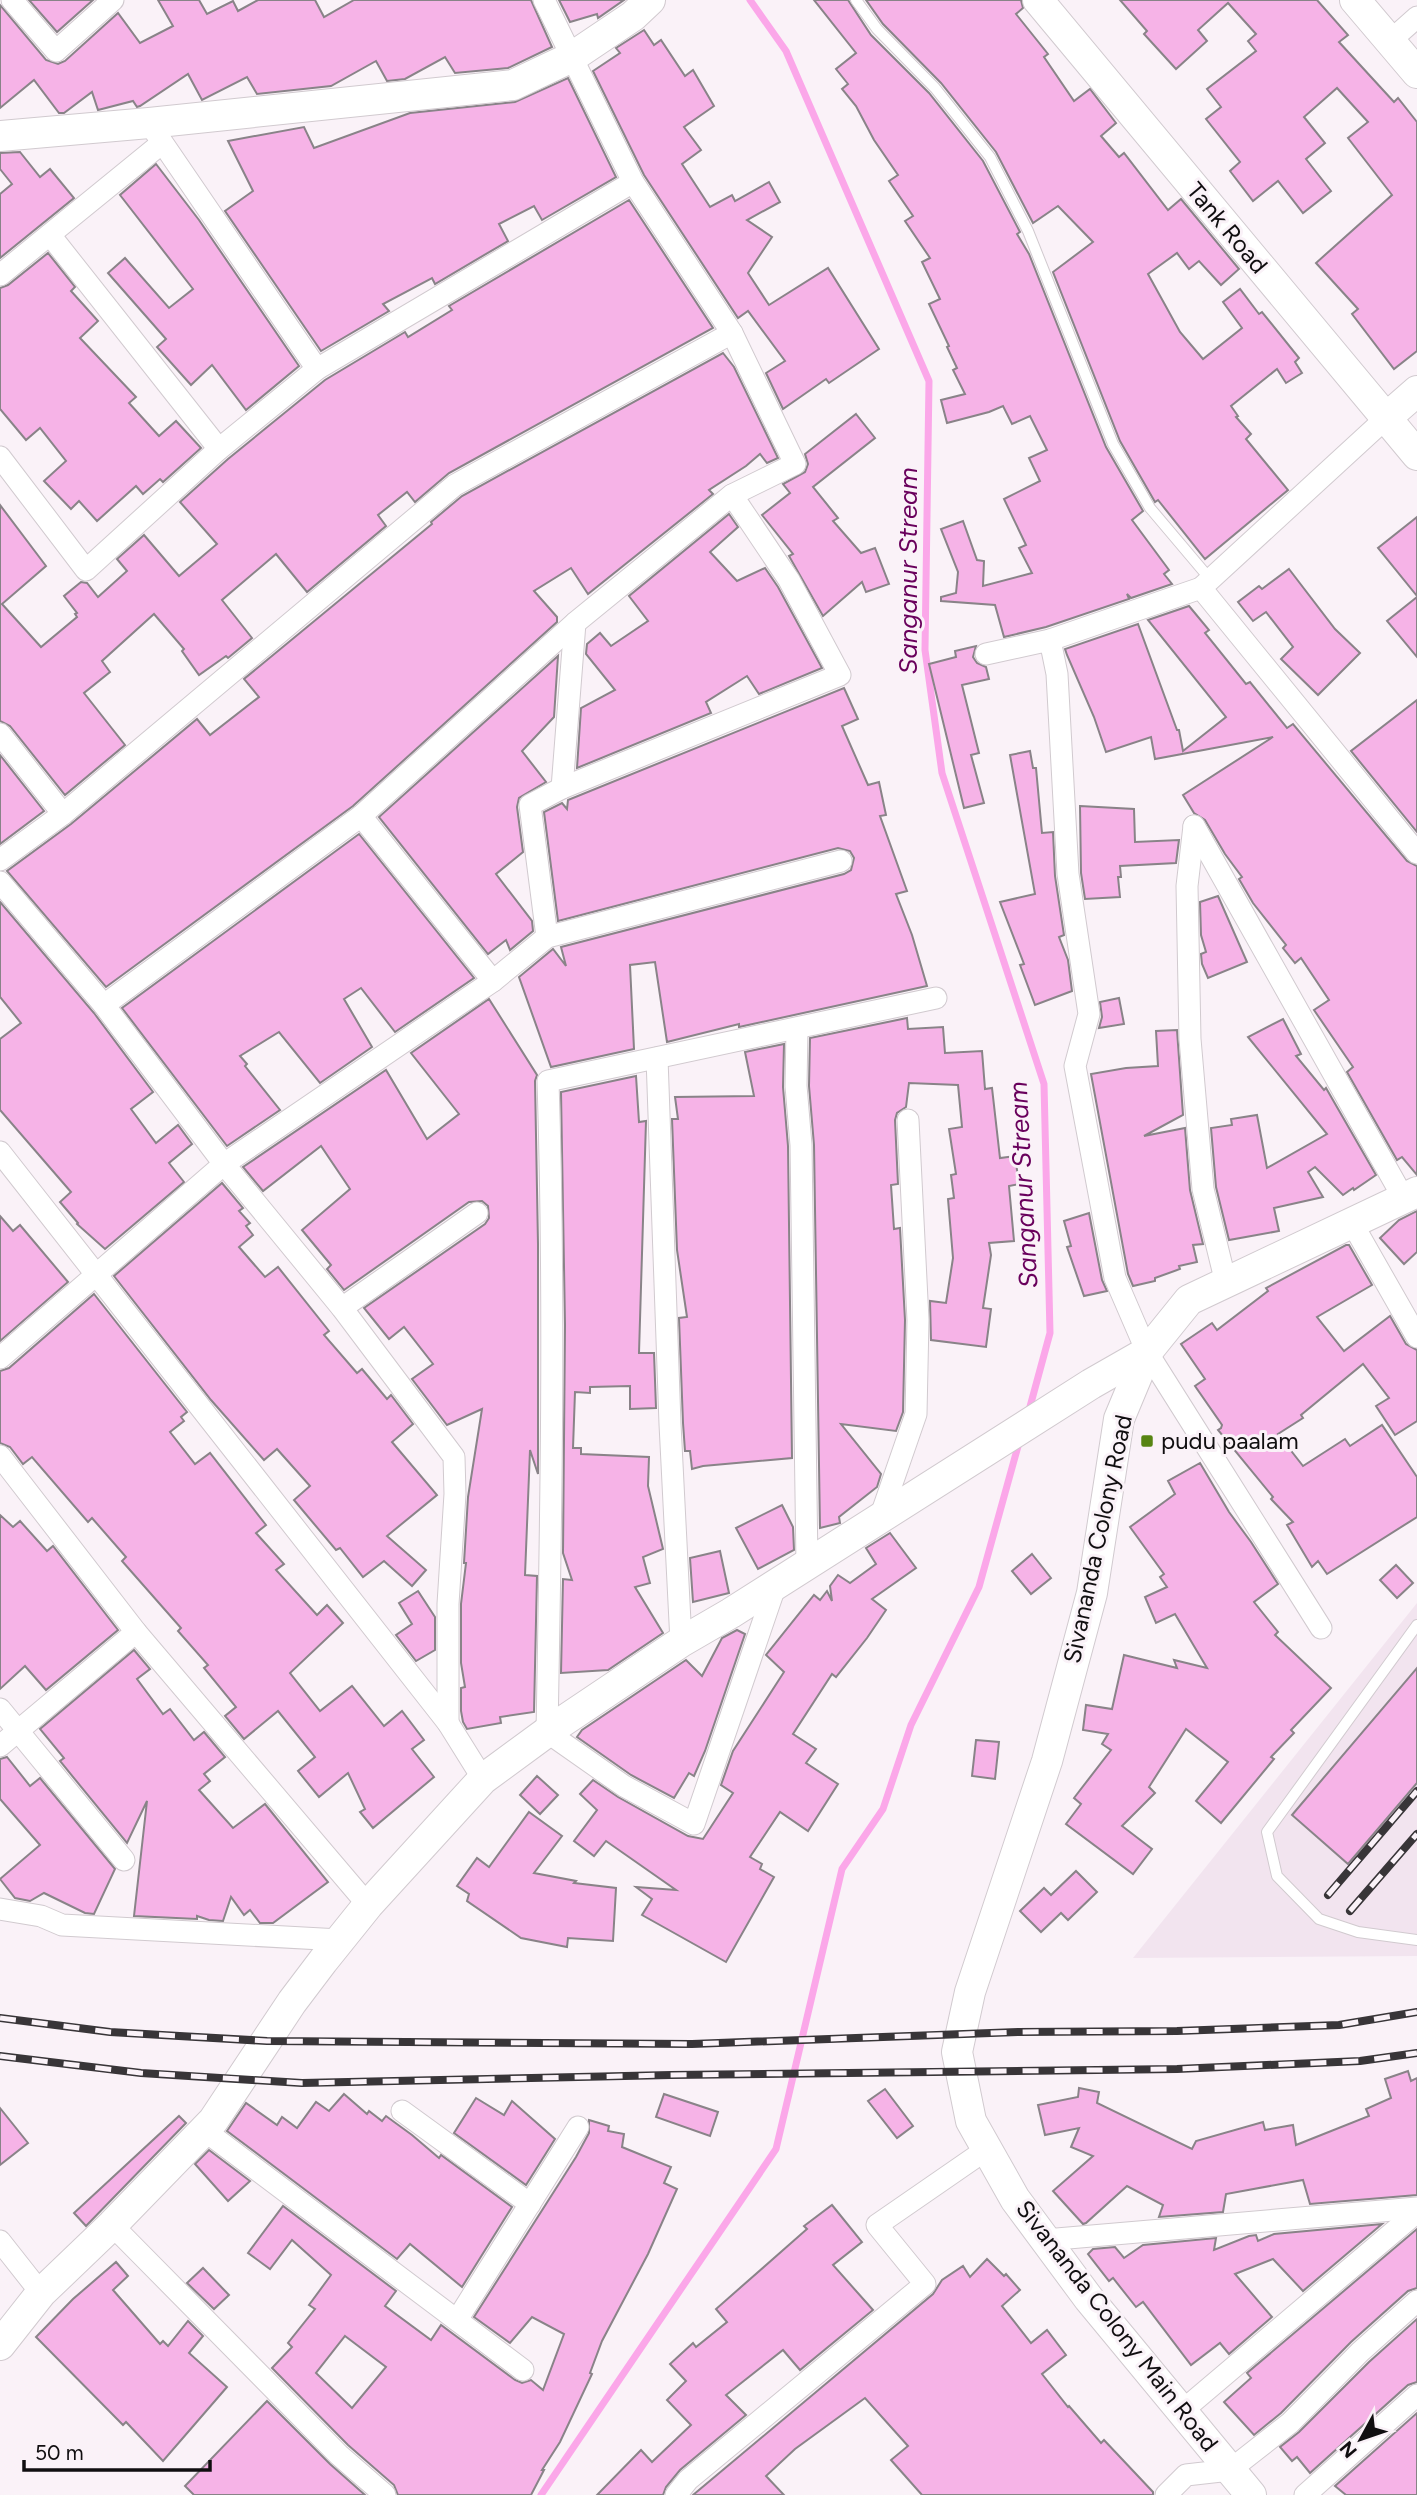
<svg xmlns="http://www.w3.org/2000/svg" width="1417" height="2495" font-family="Figtree,sans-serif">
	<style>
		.built { fill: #f2e4ef }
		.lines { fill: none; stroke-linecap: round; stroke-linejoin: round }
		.stream { stroke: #fba7e9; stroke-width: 7 }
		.building { fill: #f6b3e7; stroke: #898388; stroke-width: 2; fill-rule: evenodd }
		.lane-casing { stroke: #d1cacf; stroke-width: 12 }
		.street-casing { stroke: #d1cacf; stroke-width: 23 }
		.secondary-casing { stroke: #d1cacf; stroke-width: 32 }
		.lane { stroke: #fff; stroke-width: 10 }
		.street { stroke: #fff; stroke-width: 21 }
		.secondary { stroke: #fff; stroke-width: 30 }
		.rail-casing { stroke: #383538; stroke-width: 8 }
		.rail { stroke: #faf2f8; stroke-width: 5; stroke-dasharray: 16; stroke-linecap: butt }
		.poi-dot { fill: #578513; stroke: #faf2f8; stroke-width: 2.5 }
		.labels { text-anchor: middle; stroke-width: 6; stroke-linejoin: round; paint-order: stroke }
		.street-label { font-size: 24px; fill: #100e10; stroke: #faf2f8 }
		.poi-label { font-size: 24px; fill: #100e10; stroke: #faf2f8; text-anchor: start }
		.water-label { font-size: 26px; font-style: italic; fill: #69005c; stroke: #faf2f8 }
	</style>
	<rect width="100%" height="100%" fill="#faf2f8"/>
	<path class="built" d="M1417,1603V1956L1133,1958Z"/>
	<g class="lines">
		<g class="stream">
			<path d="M750,0L786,51L929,381L925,650L942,773L1044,1084L1050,1333L1028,1414"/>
			<path d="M541,2495L776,2149L842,1869L883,1809L911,1725L979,1587L1020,1439"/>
		</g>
	</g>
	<g class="building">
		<path d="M29,0H93L57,32Z"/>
		<path d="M158,0H199L207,14L233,1L238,11L258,0H315L324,17L354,0H531L552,47L508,68L455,73L445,57L405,79L387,81L376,61L331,86L257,94L247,77L202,100L188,74L140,106L137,107L133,101L98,110L92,92L64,113H59L34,80L0,108V5L46,60L58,64L65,61L118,13L140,43L173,26Z"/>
		<path d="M559,0H624L598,18L597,14L570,22Z"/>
		<path d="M814,0H848L871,35L929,93L983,161L1020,232L1017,234L1029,254L1106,447L1143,511L1132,520L1169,570L1164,574L1172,584L1131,598L1127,594L1129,599L1046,627L1004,637L995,605L941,601V597L956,593L958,572L941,529L963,521L977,560L984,561L983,586L1032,573L1019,548L1026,545L1004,499L1040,481L1029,458L1047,450L1030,416L1012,424L1003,406L989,412L947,423L941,400L965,394L953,370L957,368L947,347L949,346L929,304L940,299L922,262L930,258L905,221L913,216L889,181L898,175L874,140L856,106L842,89L848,84L836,69L856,53Z"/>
		<path d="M866,0H1021L1023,8L1016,14L1048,54L1044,57L1074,101L1090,89L1116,123L1101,136L1119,157L1124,153L1168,210L1181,199L1239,269L1221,285L1199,261L1189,269L1177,253L1148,274L1180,332L1203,359L1242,328L1223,302L1240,289L1259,314L1262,312L1299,358L1295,362L1302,373L1286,383L1277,369L1231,406L1238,416L1236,417L1251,434L1246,439L1288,490L1205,559L1158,500L1155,502L1120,441L1053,272L1093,242L1058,206L1033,223L996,152L941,83L883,24Z"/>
		<path d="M1120,0H1317L1348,35L1339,42L1394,102L1398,98L1417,122V351L1394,369L1352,314L1358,309L1316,263L1392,195L1348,138L1368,122L1337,88L1304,117L1325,143L1306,159L1331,191L1303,213L1278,181L1253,201L1230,171L1240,162L1206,119L1221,107L1207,89L1256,51L1248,41L1256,34L1228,3L1198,30L1207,41L1176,69L1144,34L1147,31Z"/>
		<path d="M644,30L654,45L661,40L685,76L693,70L714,106L684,127L701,150L682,164L710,207L732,195L735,201L769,182L780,202L747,220L772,237L748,273L769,305L828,268L879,349L829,383L826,379L783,409L766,373L785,361L748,311L738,318L644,175L593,71L620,53L616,48Z"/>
		<path d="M568,78L616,177L542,220L534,206L499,224L508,241L435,284L432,278L383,304L389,311L321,351L225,211L253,191L228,141L304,127L314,148L410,113L515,102Z"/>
		<path d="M20,152L40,177L50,169L74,198L0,258V194L12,184L0,169V153Z"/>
		<path d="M156,164L199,220L299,366L246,410L212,365L191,385L157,347L166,339L108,273L125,258L169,308L193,289L120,195Z"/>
		<path d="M629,200L713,328L449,473L415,502L407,492L378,515L386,526L307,592L276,554L222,600L252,638L228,658L226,656L199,675L182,651L184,649L154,614L102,661L110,672L84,693L125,745L65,795L10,726L0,721V505L46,566L2,604L41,647L77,617L75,614L77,613L64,596L81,582L87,583L98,597L127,571L117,559L144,535L179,576L217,544L180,502L228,459L325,380L405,332L408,337L452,310L449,306Z"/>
		<path d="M48,253L75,287L71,291L98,321L80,338L136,397L129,403L159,436L176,421L201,448L163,482L160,479L143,494L136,486L97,521L79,501L71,509L44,481L66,461L40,428L26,440L0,409V288L8,285Z"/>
		<path d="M723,353L734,367L778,458L767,463L760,454L746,466L709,490L713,494L588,594L571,568L534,591L557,617V622L353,806L106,987L7,871L71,824L197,719L210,735L259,697L244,679L432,524L431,522L462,496Z"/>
		<path d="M856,414L875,438L813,487L838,518L833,521L861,553L875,548L889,584L866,592L862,582L823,616L789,556L793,554L762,515L790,493L783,484L805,472L808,464L805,454Z"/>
		<path d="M729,514L738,527L710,552L737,581L765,568L778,587L822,668L759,694L747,676L706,702L711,713L577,768L581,708L615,690L586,654L587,644L600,633L611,646L648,621L629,596Z"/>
		<path d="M1417,517V596L1378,548Z"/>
		<path d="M1289,569L1335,629L1360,653L1318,695L1281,659L1293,647L1266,612L1253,621L1238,602L1259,586L1262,589Z"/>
		<path d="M1417,597V657L1387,621Z"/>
		<path d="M1189,606L1209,630L1205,633L1246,684L1250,682L1287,728L1293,724L1407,861L1417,866V1175L1402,1157L1397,1160L1347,1072L1353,1067L1314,1010L1329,1000L1301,958L1295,963L1283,948L1286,945L1253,903L1239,879L1242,877L1225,854L1205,820L1194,813L1183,795L1273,737L1155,759L1151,737L1106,752L1094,717L1067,655L1065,649L1138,624L1177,730H1179L1183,751L1226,717L1148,620Z"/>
		<path d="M976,646L973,657L977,663L986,667L989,679L962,685L979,753L971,755L984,803L964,808L929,664L956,657L955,651Z"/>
		<path d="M558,656L554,717L522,751L546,782L519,798L517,807L523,852L496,874L532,921L533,931L510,950L506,940L488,954L379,817Z"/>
		<path d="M844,688L858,719L842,726L868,785L879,782L886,815L880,816L907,891L896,894L912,935L927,986L739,1027V1024L667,1042L655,962L630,965L634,1049L551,1067L519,977L553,949L566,966L561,947L844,874L851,870L854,858L850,851L838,848L558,921L544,812L562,803L567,809L568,800Z"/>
		<path d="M1417,700V832L1351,751Z"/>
		<path d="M1030,751L1033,768H1036L1042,833L1053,832L1055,876L1064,935L1059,937L1068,960L1072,991L1035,1005L1020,965L1024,964L1000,902L1035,894L1010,755Z"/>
		<path d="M0,755L44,811L0,844Z"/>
		<path d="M1080,806L1134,809L1135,842L1179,840L1176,863L1120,866L1121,877H1118L1120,897L1085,899L1081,873Z"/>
		<path d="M359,834L474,978L395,1032L361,988L344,999L372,1047L320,1083L279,1032L240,1056L247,1064L245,1066L280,1110L227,1146L122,1008Z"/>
		<path d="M1218,896L1247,962L1208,978L1202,964L1201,954L1206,952L1201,935L1200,902Z"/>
		<path d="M0,902L94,1013L153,1092L131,1109L156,1143L178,1125L192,1144L169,1163L184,1182L105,1249L77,1224L78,1223L60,1202L71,1192L0,1110V1039L21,1023L0,997Z"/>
		<path d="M1119,998L1124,1024L1099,1028L1102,1017L1100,1002Z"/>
		<path d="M489,999L537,1075L535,1081L538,1244V1474L530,1450L525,1575L537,1576L534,1712L500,1717L501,1723L467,1729L463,1722L461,1711V1688L465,1687L461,1663V1604L466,1563H464L468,1497L482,1409L447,1425L412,1379L433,1364L404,1327L389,1339L364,1308L485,1224L489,1218L488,1206L482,1201L469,1202L344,1290L327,1269L331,1265L302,1230L350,1189L321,1146L263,1191L243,1167L386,1070L427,1139L459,1114L411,1053Z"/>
		<path d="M907,1018L908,1029L943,1027L945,1053L982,1051L985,1089L992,1088L1000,1158L1015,1156L1019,1184L1009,1186L1014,1241L989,1243L991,1255L983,1308L991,1309L986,1347L931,1340L930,1301L946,1303L953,1258L948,1199L954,1198L951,1175L956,1174L949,1129L962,1127L958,1085L909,1083L906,1107L897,1113L895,1120L898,1184L891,1185L894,1229L900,1228L905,1320L903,1412L896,1431L841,1424L881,1474L877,1487L839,1517L840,1523L820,1528L814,1145L809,1086L810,1038Z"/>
		<path d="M1283,1019L1301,1054L1296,1056L1324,1090L1326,1088L1376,1175L1354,1190L1353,1188L1343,1195L1315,1167L1308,1172L1323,1197L1274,1208L1279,1231L1229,1240L1216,1187L1211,1128L1232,1125L1231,1119L1257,1115L1267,1168L1327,1134L1248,1037Z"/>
		<path d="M1177,1030L1183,1115L1144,1136L1185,1128L1190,1190L1203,1244L1193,1245L1197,1262L1179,1266L1180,1269L1155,1278V1281L1133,1286L1128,1274L1091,1074L1126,1068L1158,1066L1156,1031Z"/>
		<path d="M784,1044L783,1087L788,1146L792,1458L703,1466L692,1469L690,1451H685L683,1423L679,1318L687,1317L677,1250L672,1119H678L675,1097L754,1096L745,1052Z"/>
		<path d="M636,1076L639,1122L646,1121L639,1353H654L656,1408L630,1409V1386L590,1387V1393L575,1392L573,1448H581V1454L649,1457L648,1486L663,1549L643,1557L650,1583L635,1587L663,1633L608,1670L561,1673L563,1579L572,1580L563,1553L565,1325L561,1092Z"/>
		<path d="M222,1183L243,1208L239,1211L250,1223L246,1226L253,1235L239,1247L265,1277L278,1267L329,1331L324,1335L357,1373L362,1369L387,1399L391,1395L413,1424L392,1442L437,1495L387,1536L426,1570L412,1586L384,1561L363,1577L340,1548L336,1550L294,1500L310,1486L277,1449L264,1460L211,1400L114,1276Z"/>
		<path d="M1417,1211V1252L1404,1264L1380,1238L1399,1220Z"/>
		<path d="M1089,1213L1102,1280L1107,1291L1084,1296L1067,1247L1071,1246L1064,1221Z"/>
		<path d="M0,1216L13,1231L20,1225L68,1282L0,1341Z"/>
		<path d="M1346,1245H1349L1372,1285L1317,1317L1344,1351L1390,1316L1406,1344L1417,1350V1421L1395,1435L1376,1406L1389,1398L1363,1364L1301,1415L1303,1418L1278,1434L1303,1466L1345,1439L1350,1446L1382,1425L1417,1477V1517L1327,1574L1318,1561L1312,1567L1287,1525L1293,1522L1271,1499L1273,1497L1218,1430L1221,1428L1222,1425L1195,1386L1205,1379L1181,1344L1212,1323L1217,1330L1268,1291L1266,1288Z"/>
		<path d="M94,1294L187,1412L181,1417L184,1421L170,1432L195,1464L210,1453L266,1525L256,1533L284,1564L276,1570L317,1615L327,1605L343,1623L290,1673L320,1711L352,1686L384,1726L402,1711L424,1740L412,1749L434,1777L373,1828L360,1812L365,1809L348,1773L319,1797L298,1771L315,1757L278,1711L244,1739L225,1716L236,1707L204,1668L208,1665L178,1631L181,1628L122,1561L126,1557L92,1518L88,1522L32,1457L23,1464L10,1447L0,1443V1371L9,1368Z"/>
		<path d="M1200,1463L1229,1512L1251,1542L1278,1584L1254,1602L1278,1632L1275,1635L1331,1688L1291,1730L1294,1733L1271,1757L1274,1759L1221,1823L1196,1801L1228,1762L1186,1729L1149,1787L1155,1793L1122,1826L1152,1849L1133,1874L1066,1824L1081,1804L1074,1798L1111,1750L1102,1744L1108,1734L1083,1730L1086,1705L1112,1709L1124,1655L1177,1668L1174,1660L1207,1668L1175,1614L1156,1623L1145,1597L1167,1587L1160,1577L1164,1574L1130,1527L1175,1494L1168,1481Z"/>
		<path d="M782,1505L793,1527L794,1550L758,1569L736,1528Z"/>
		<path d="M0,1515L13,1527L20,1521L47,1551L53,1546L118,1630L46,1690L25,1666L0,1689Z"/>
		<path d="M890,1533L916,1568L872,1599L886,1610L867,1638L836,1677L832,1674L793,1734L816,1749L806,1763L838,1784L808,1831L780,1812L750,1857L762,1864L760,1869L774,1877L726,1962L642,1915L652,1899L636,1887L676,1890L606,1841L594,1856L574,1841L597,1810L580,1794L593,1780L618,1797L688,1836L703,1839L733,1793L721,1785L733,1751L784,1672L766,1655L814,1595L820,1600L827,1591L832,1601L830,1586L838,1575L850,1583L876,1564L866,1548Z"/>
		<path d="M720,1551L729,1593L693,1602L690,1558Z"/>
		<path d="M1032,1554L1051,1578L1031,1594L1012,1571Z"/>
		<path d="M1396,1565L1413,1583L1397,1598L1380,1580Z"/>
		<path d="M418,1591L435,1617V1650L416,1661L396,1635L412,1624L399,1603Z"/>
		<path d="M737,1630L745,1634L705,1751L694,1776L689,1773L674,1798L631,1775L577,1737L582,1730L686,1660L702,1676L722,1638Z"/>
		<path d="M134,1650L150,1669L137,1679L163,1714L170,1709L194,1740L204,1732L225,1757L204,1774L210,1781L199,1790L233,1828L265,1804L328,1882L273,1923H260L250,1910L244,1915L231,1897L223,1921L209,1920L197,1916V1919L134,1916L147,1801L127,1843L60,1761L64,1758L40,1729Z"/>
		<path d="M1417,1668V1783L1348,1864L1292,1815Z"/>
		<path d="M976,1740L999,1742L995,1779L972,1776Z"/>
		<path d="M7,1757L30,1786L40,1778L115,1869L94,1914L85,1913L44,1893L30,1901L15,1898L0,1879L40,1845L0,1799V1759Z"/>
		<path d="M537,1776L558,1795L540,1814L520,1795Z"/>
		<path d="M529,1812L562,1836L534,1873L576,1881L574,1883L616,1888L613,1941L568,1938L567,1947L521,1938L467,1901L469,1894L457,1886L477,1858L489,1867Z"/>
		<path d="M1076,1871L1097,1892L1068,1920L1061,1913L1041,1932L1020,1911L1044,1888L1051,1895Z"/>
		<path d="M1408,2071L1411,2081L1417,2078V2195L1310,2204L1303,2180L1226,2194L1223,2212L1159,2217L1163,2205L1127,2186L1086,2223L1083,2224L1053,2191L1093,2156L1071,2147L1079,2128L1045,2135L1038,2105L1078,2097L1079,2088L1099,2092L1097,2103L1192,2149L1196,2141L1263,2122L1265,2130L1293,2125L1296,2145L1369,2116L1366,2109L1391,2098L1385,2079Z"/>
		<path d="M885,2089L913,2126L897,2138L868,2101Z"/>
		<path d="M344,2094L367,2114L369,2111L382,2121L386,2116L412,2135L439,2158L441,2155L512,2207L462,2287L410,2244L397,2259L227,2131L246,2103L277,2125L282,2117L297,2128L316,2102L329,2111Z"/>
		<path d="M664,2094L718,2112L710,2136L656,2117Z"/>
		<path d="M476,2098L504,2115L512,2101L555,2139L526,2185L454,2133Z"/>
		<path d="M0,2108L28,2143L0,2165Z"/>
		<path d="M179,2116L186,2123L86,2226L74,2213Z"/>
		<path d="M589,2120L609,2126L608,2131L624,2134L622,2147L671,2167L664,2183L677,2189L648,2254L602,2341L590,2373L592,2374L560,2442L542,2470H544L531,2495H398L394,2485L348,2445L272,2368L292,2347L288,2343L315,2309L309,2305L331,2275L292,2240L270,2269L248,2253L283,2206L396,2291L385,2306L431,2340L441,2325L515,2380L522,2383L531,2380L543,2390L564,2334L532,2317L510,2343L474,2317L576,2157L589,2133ZM345,2336L386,2367L352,2408L316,2373Z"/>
		<path d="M209,2150L250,2181L228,2201L195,2164Z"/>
		<path d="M832,2205L862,2242L833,2265L873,2310L800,2370L783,2350L726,2395L746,2415L680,2470L666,2487L663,2495H597L641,2450L652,2462L691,2425L667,2400L686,2381L670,2364L693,2343L696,2347L727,2322L716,2309L807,2229L804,2226Z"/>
		<path d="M1382,2224L1303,2291L1273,2259L1235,2274L1272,2317L1229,2354L1220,2343L1191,2365L1143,2302L1136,2307L1113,2278L1109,2281L1088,2254L1093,2249L1115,2247L1124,2258L1143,2245L1216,2238L1214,2250L1249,2236L1256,2235L1258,2241L1274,2234Z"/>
		<path d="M1417,2229V2288L1408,2291L1351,2342L1281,2413L1254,2435L1224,2402L1251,2378L1247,2373Z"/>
		<path d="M987,2259L1004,2276L1006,2274L1020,2290L1002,2306L1031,2343L1047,2330L1066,2355L1042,2374L1068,2407L1069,2406L1101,2443L1104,2440L1153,2492V2495H922L891,2460L908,2446L865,2398L795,2449L766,2476L784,2495H693L933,2294L942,2280L963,2266L970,2277Z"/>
		<path d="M116,2262L128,2276L113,2290L160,2344L163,2341L168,2346L188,2321L203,2336L189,2353L227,2387L163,2461L126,2422L123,2425L36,2337L73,2299Z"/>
		<path d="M203,2268L229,2295L214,2309L187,2283Z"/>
		<path d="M1417,2319V2382L1408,2385L1310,2473L1297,2457L1292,2461L1280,2447L1299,2432L1369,2362Z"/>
		<path d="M267,2401L330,2464L365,2495H194L185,2486Z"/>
		<path d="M1417,2413V2495H1346L1335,2486Z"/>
	</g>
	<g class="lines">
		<g class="lane-casing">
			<g id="lane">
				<path d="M856,0L877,29L935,88L990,157L1028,231L1113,444L1150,508L1210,579"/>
				<path d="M1417,1625L1267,1832L1277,1876L1319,1919L1358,1932L1417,1940"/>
			</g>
		</g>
		<g class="street-casing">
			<g id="street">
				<path d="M12,0L56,51L113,0"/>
				<path d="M1390,41L1417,17"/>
				<path d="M149,123L317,369"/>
				<path d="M50,235L219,449"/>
				<path d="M0,275L162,143"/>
				<path d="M1385,419L1201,588L1417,853"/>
				<path d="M0,457L86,570L219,449L317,369L633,182"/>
				<path d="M1050,640L1201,588"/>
				<path d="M986,654L1050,640L1057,674L1068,874L1089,1014L1075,1066L1115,1278L1147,1352L1321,1628"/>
				<path d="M0,734L63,814"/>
				<path d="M562,788L840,675L789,580L732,495"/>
				<path d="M361,816L493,981"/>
				<path d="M1194,826L1187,886L1190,1039L1203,1189L1226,1283"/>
				<path d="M1194,826L1404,1199"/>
				<path d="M0,860L63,814L455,485L732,333"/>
				<path d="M0,882L104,1005L224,1164L342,1308L454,1457L455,1494L448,1604V1723"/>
				<path d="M547,937L530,805L562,788L575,623"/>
				<path d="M104,1005L361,816L575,623L732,495L795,464L732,333L633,182L544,0"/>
				<path d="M797,1028L796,1086L801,1145L807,1564"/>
				<path d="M657,1058L670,1424L681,1642"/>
				<path d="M0,1152L448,1723L483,1779"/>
				<path d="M1352,1223L1417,1337"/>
				<path d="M342,1308L477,1213"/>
				<path d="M0,1358L224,1164L493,981L547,937L841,861"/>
				<path d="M0,1456L136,1632L368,1905"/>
				<path d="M880,1518L916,1414L918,1320L908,1120"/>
				<path d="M776,1584L694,1824L624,1786L547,1732C551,1515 555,1298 548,1081L936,998"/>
				<path d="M0,1709L124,1860"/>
				<path d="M0,1746L136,1632"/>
				<path d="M0,1909L41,1916L62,1925L340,1940"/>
				<path d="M402,2111L530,2204"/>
				<path d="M204,2130L523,2370"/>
				<path d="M112,2225L339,2455L385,2495"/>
				<path d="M1045,2240L1417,2208"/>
				<path d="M0,2241L41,2293"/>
				<path d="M457,2320L578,2127"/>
				<path d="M1182,2411L1417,2212"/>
				<path d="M676,2495L688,2480L925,2284L877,2225L987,2149"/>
				<path d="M1166,2495L1186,2475L1230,2470L1290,2423L1360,2352L1417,2301"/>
				<path d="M1305,2495L1417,2395"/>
			</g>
		</g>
		<g class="secondary-casing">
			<g id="secondary">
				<path d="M1038,0L1417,455"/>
				<path d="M1355,0L1417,73"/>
				<path d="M0,136L149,123L513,85L572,57L633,16L650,0"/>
				<path d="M1385,419L1417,391"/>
				<path d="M0,2345L41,2293L112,2225L213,2121L292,2002L323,1961L368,1905L483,1779L547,1732L681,1642L731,1613L1091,1384L1147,1352"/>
				<path d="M1251,2495L1089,2299L1015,2199L971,2121L957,2052L970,1992L1047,1761L1092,1593L1119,1419L1147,1352L1189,1300L1417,1192"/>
			</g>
		</g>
		<use href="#lane" class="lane"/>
		<use href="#street" class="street"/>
		<use href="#secondary" class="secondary"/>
		<g class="rail-casing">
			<g id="rail">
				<path d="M1328,1895L1417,1791"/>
				<path d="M1350,1911L1417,1834"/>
				<path d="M0,2018L110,2032L267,2041L692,2044L1018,2032L1177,2031L1339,2025L1417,2012"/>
				<path d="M0,2056L141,2073L302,2083L671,2075L1177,2069L1360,2061L1417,2053"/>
			</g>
		</g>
		<use href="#rail" class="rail"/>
	</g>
	<rect class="poi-dot" x="1140" y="1434" width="14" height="14" rx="3.5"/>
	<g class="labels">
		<g class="street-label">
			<text transform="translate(1227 228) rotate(50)" y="8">Tank Road</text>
			<text transform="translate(1098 1539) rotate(-78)" y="8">Sivananda Colony Road</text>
			<text transform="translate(1117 2326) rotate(52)" y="8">Sivananda Colony Main Road</text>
		</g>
		<g class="poi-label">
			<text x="1161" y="1449">pudu paalam</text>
		</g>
		<g class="water-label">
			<text transform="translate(908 571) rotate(-90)" y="9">Sanganur Stream</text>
			<text transform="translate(1023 1185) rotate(-93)" y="9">Sanganur Stream</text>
		</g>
	</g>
	<g transform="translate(1361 2439) rotate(230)" stroke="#faf2f8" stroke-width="5" paint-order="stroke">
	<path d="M0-5L12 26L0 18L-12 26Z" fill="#100e10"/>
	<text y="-10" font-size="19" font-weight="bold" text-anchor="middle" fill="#100e10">N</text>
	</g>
	<path d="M24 2460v10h186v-10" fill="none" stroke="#100e10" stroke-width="3.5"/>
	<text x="35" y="2460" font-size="21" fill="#100e10" stroke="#faf2f8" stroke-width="5" paint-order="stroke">50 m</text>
</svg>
